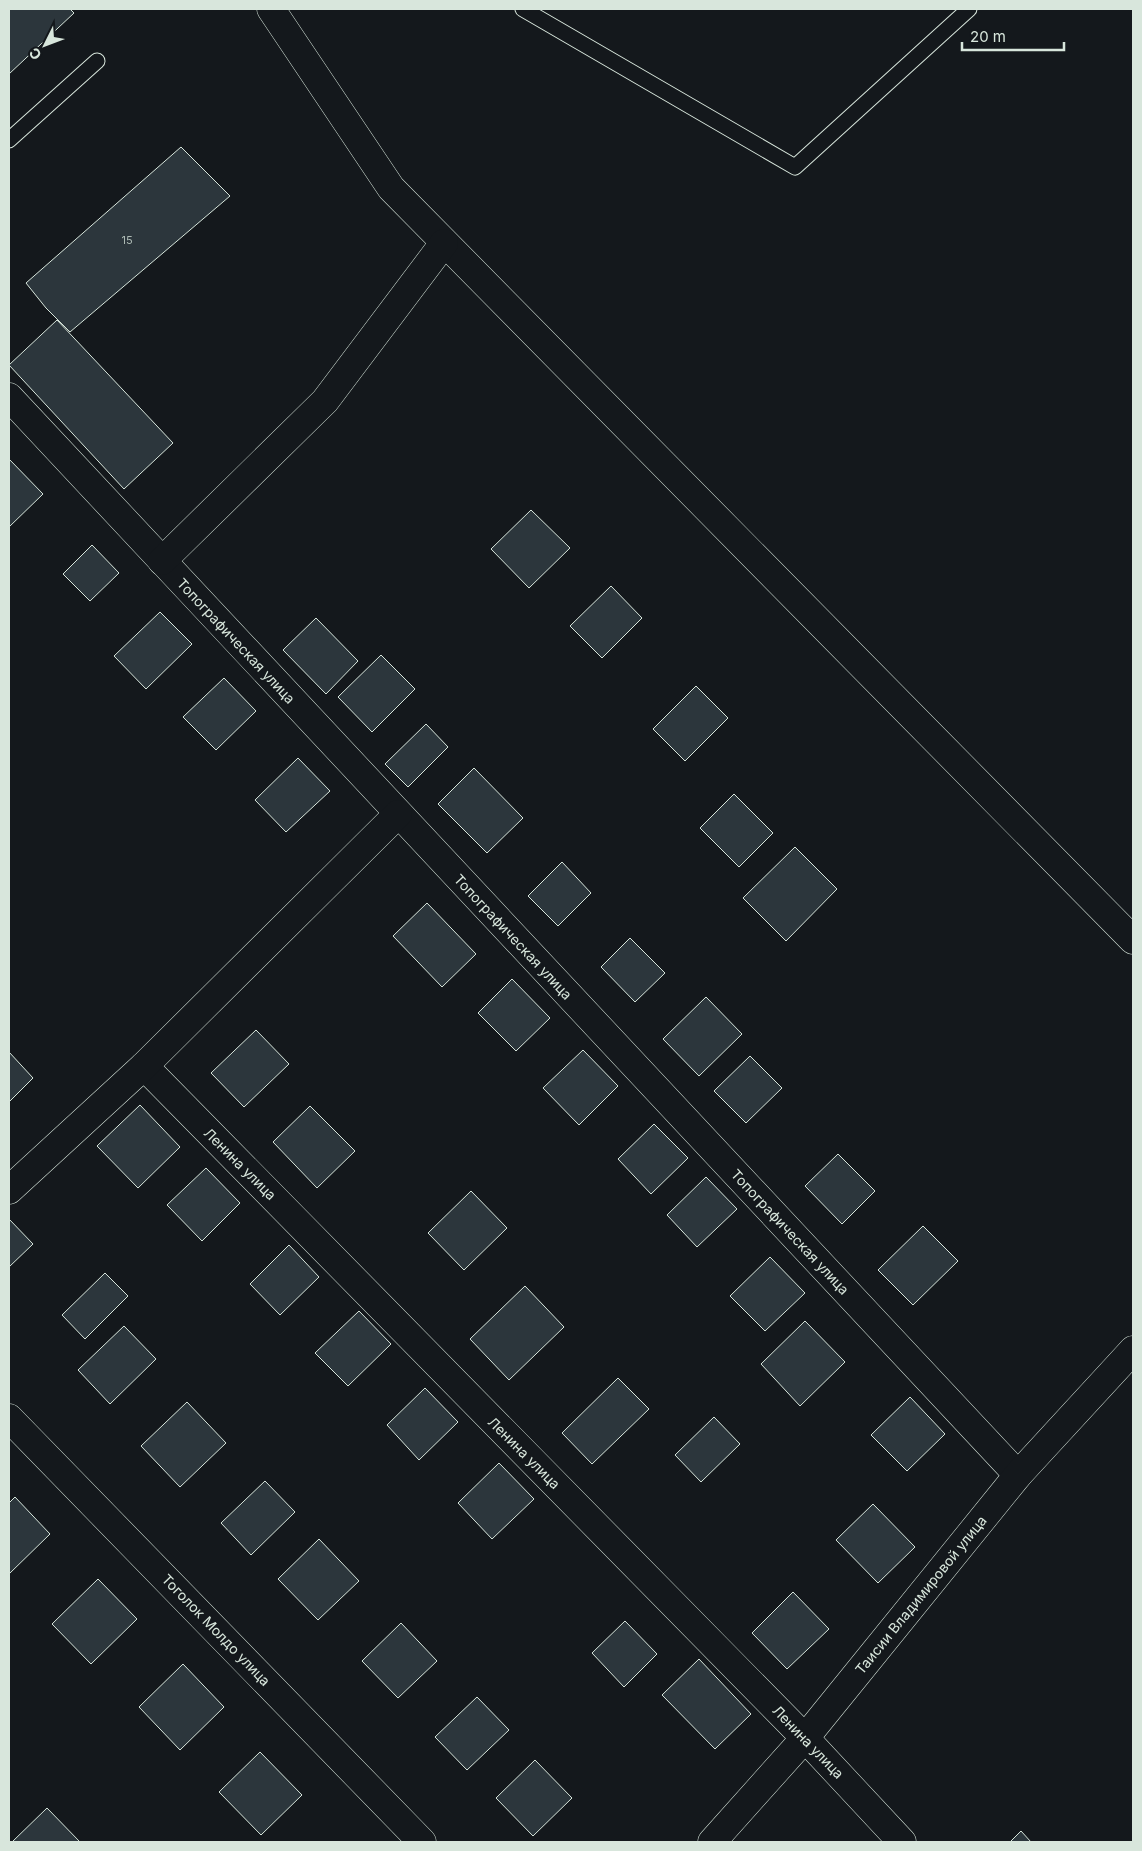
<svg xmlns="http://www.w3.org/2000/svg" width="1142" height="1851" font-family="Inter,sans-serif">
	<style>
		.building { fill: #2c363c; stroke: #d8e6dc }
		.lines { fill: none; stroke-linecap: round; stroke-linejoin: round }
		.lane-casing { stroke: #d8e6dc; stroke-width: 17 }
		.street-casing { stroke: #d8e6dc; stroke-width: 29 }
		.secondary-casing { stroke: #d8e6dc; stroke-width: 29 }
		.lane { stroke: #14181c; stroke-width: 15 }
		.street { stroke: #14181c; stroke-width: 28 }
		.secondary { stroke: #14181c; stroke-width: 28 }
		.labels { text-anchor: middle; stroke-width: 4; stroke-linejoin: round; paint-order: stroke }
		.number-label { font-size: 11px; fill: #adbab4 }
		.street-label { font-size: 14px; fill: #d8e6dc; stroke: #14181c }
	</style>
	<rect width="100%" height="100%" fill="#14181c"/>
	<g class="building">
		<path d="M9,9H70L74,13L9,74Z"/>
		<path d="M181,147L230,196L70,332L46,308L26,283Z"/>
		<path d="M57,320L173,443L124,489L9,365Z"/>
		<path d="M9,459L43,494L9,527Z"/>
		<path d="M531,510L570,548L529,588L491,549Z"/>
		<path d="M92,545L119,573L90,601L63,574Z"/>
		<path d="M611,586L642,618L602,658L570,626Z"/>
		<path d="M160,612L192,644L146,689L114,656Z"/>
		<path d="M316,618L358,661L326,694L283,650Z"/>
		<path d="M381,655L415,689L372,732L338,697Z"/>
		<path d="M224,678L256,711L216,750L183,717Z"/>
		<path d="M696,686L728,718L685,761L653,729Z"/>
		<path d="M426,724L448,747L408,787L385,764Z"/>
		<path d="M298,758L330,791L286,832L255,800Z"/>
		<path d="M474,768L523,818L487,853L438,804Z"/>
		<path d="M734,794L773,833L739,867L700,828Z"/>
		<path d="M795,847L837,889L786,941L743,898Z"/>
		<path d="M562,862L591,893L558,926L528,896Z"/>
		<path d="M427,903L476,954L442,987L393,936Z"/>
		<path d="M630,938L665,973L635,1002L601,967Z"/>
		<path d="M512,979L550,1018L516,1051L478,1013Z"/>
		<path d="M706,997L742,1034L699,1076L663,1039Z"/>
		<path d="M256,1030L289,1064L244,1107L211,1073Z"/>
		<path d="M583,1050L618,1086L579,1125L543,1088Z"/>
		<path d="M9,1052L33,1078L9,1102Z"/>
		<path d="M750,1056L782,1088L746,1123L714,1091Z"/>
		<path d="M140,1105L180,1147L138,1188L97,1146Z"/>
		<path d="M310,1106L355,1151L317,1188L273,1142Z"/>
		<path d="M654,1124L688,1158L651,1194L618,1159Z"/>
		<path d="M838,1154L875,1191L842,1224L805,1186Z"/>
		<path d="M206,1168L240,1203L202,1241L167,1205Z"/>
		<path d="M706,1177L737,1209L697,1247L667,1215Z"/>
		<path d="M471,1191L507,1228L464,1270L428,1233Z"/>
		<path d="M9,1219L33,1244L9,1267Z"/>
		<path d="M923,1226L958,1261L913,1305L878,1270Z"/>
		<path d="M289,1245L319,1277L280,1315L250,1284Z"/>
		<path d="M770,1257L805,1293L765,1331L730,1296Z"/>
		<path d="M105,1273L128,1296L85,1339L62,1315Z"/>
		<path d="M525,1286L564,1327L509,1380L470,1339Z"/>
		<path d="M359,1311L391,1344L348,1386L315,1353Z"/>
		<path d="M805,1321L845,1362L800,1406L761,1364Z"/>
		<path d="M124,1326L156,1359L110,1404L78,1370Z"/>
		<path d="M618,1378L649,1409L592,1464L562,1433Z"/>
		<path d="M425,1388L458,1422L419,1460L387,1425Z"/>
		<path d="M910,1397L945,1434L907,1471L871,1435Z"/>
		<path d="M187,1402L226,1443L180,1487L141,1446Z"/>
		<path d="M714,1417L740,1444L701,1482L675,1455Z"/>
		<path d="M499,1463L534,1499L492,1539L458,1503Z"/>
		<path d="M265,1481L295,1512L251,1555L221,1523Z"/>
		<path d="M15,1497L50,1534L9,1574V1503Z"/>
		<path d="M873,1504L915,1547L878,1583L836,1540Z"/>
		<path d="M319,1539L359,1581L318,1620L278,1579Z"/>
		<path d="M98,1579L137,1619L91,1664L52,1624Z"/>
		<path d="M793,1592L829,1629L787,1669L752,1633Z"/>
		<path d="M625,1621L657,1654L624,1687L592,1653Z"/>
		<path d="M401,1623L437,1661L398,1698L362,1661Z"/>
		<path d="M699,1659L751,1714L715,1749L662,1695Z"/>
		<path d="M183,1664L224,1707L180,1750L139,1707Z"/>
		<path d="M477,1697L509,1730L467,1770L435,1737Z"/>
		<path d="M260,1752L302,1795L261,1835L219,1792Z"/>
		<path d="M535,1760L572,1798L533,1836L496,1798Z"/>
		<path d="M47,1808L80,1842H12Z"/>
		<path d="M1021,1831L1031,1842H1010Z"/>
	</g>
	<g class="lines">
		<g class="lane-casing">
			<g id="lane">
				<path d="M523,9L795,167L969,9"/>
				<path d="M9,140L97,61"/>
			</g>
		</g>
		<g class="street-casing">
			<g id="street">
				<path d="M271,9L391,188L1133,940"/>
				<path d="M9,397L1018,1475"/>
				<path d="M162,561L325,401L444,243"/>
				<path d="M144,1066L805,1738L902,1842"/>
				<path d="M9,1190L144,1066L398,814"/>
				<path d="M9,1418L422,1842"/>
			</g>
		</g>
		<g class="secondary-casing">
			<path id="secondary" d="M712,1842L805,1738L1018,1475L1133,1350"/>
		</g>
		<use href="#lane" class="lane"/>
		<use href="#street" class="street"/>
		<use href="#secondary" class="secondary"/>
	</g>
	<g class="labels">
		<g class="number-label">
			<text x="127" y="244">15</text>
		</g>
		<g class="street-label">
			<text transform="translate(236 641) rotate(47)" y="5">Топографическая улица</text>
			<text transform="translate(513 937) rotate(47)" y="5">Топографическая улица</text>
			<text transform="translate(240 1164) rotate(45)" y="5">Ленина улица</text>
			<text transform="translate(790 1232) rotate(47)" y="5">Топографическая улица</text>
			<text transform="translate(524 1453) rotate(45)" y="5">Ленина улица</text>
			<text transform="translate(921 1595) rotate(-51)" y="5">Таисии Владимировой улица</text>
			<text transform="translate(216 1630) rotate(46)" y="5">Тоголок Молдо улица</text>
			<text transform="translate(808 1742) rotate(46)" y="5">Ленина улица</text>
		</g>
	</g>
	<rect width="1142" height="1851" fill="none" stroke="#d8e6dc" stroke-width="20"/>
	<g transform="translate(45 45) rotate(228)" stroke="#14181c" stroke-width="4" paint-order="stroke">
	<path d="M0-4L9 19L0 12L-9 19Z" fill="#d8e6dc"/>
	<text y="-8" font-size="14" font-weight="bold" text-anchor="middle" fill="#d8e6dc">С</text>
	</g>
	<path d="M962 42v8h102v-8" fill="none" stroke="#d8e6dc" stroke-width="2.5"/>
	<text x="970" y="42" font-size="15" fill="#d8e6dc" stroke="#14181c" stroke-width="4" paint-order="stroke">20 m</text>
</svg>
